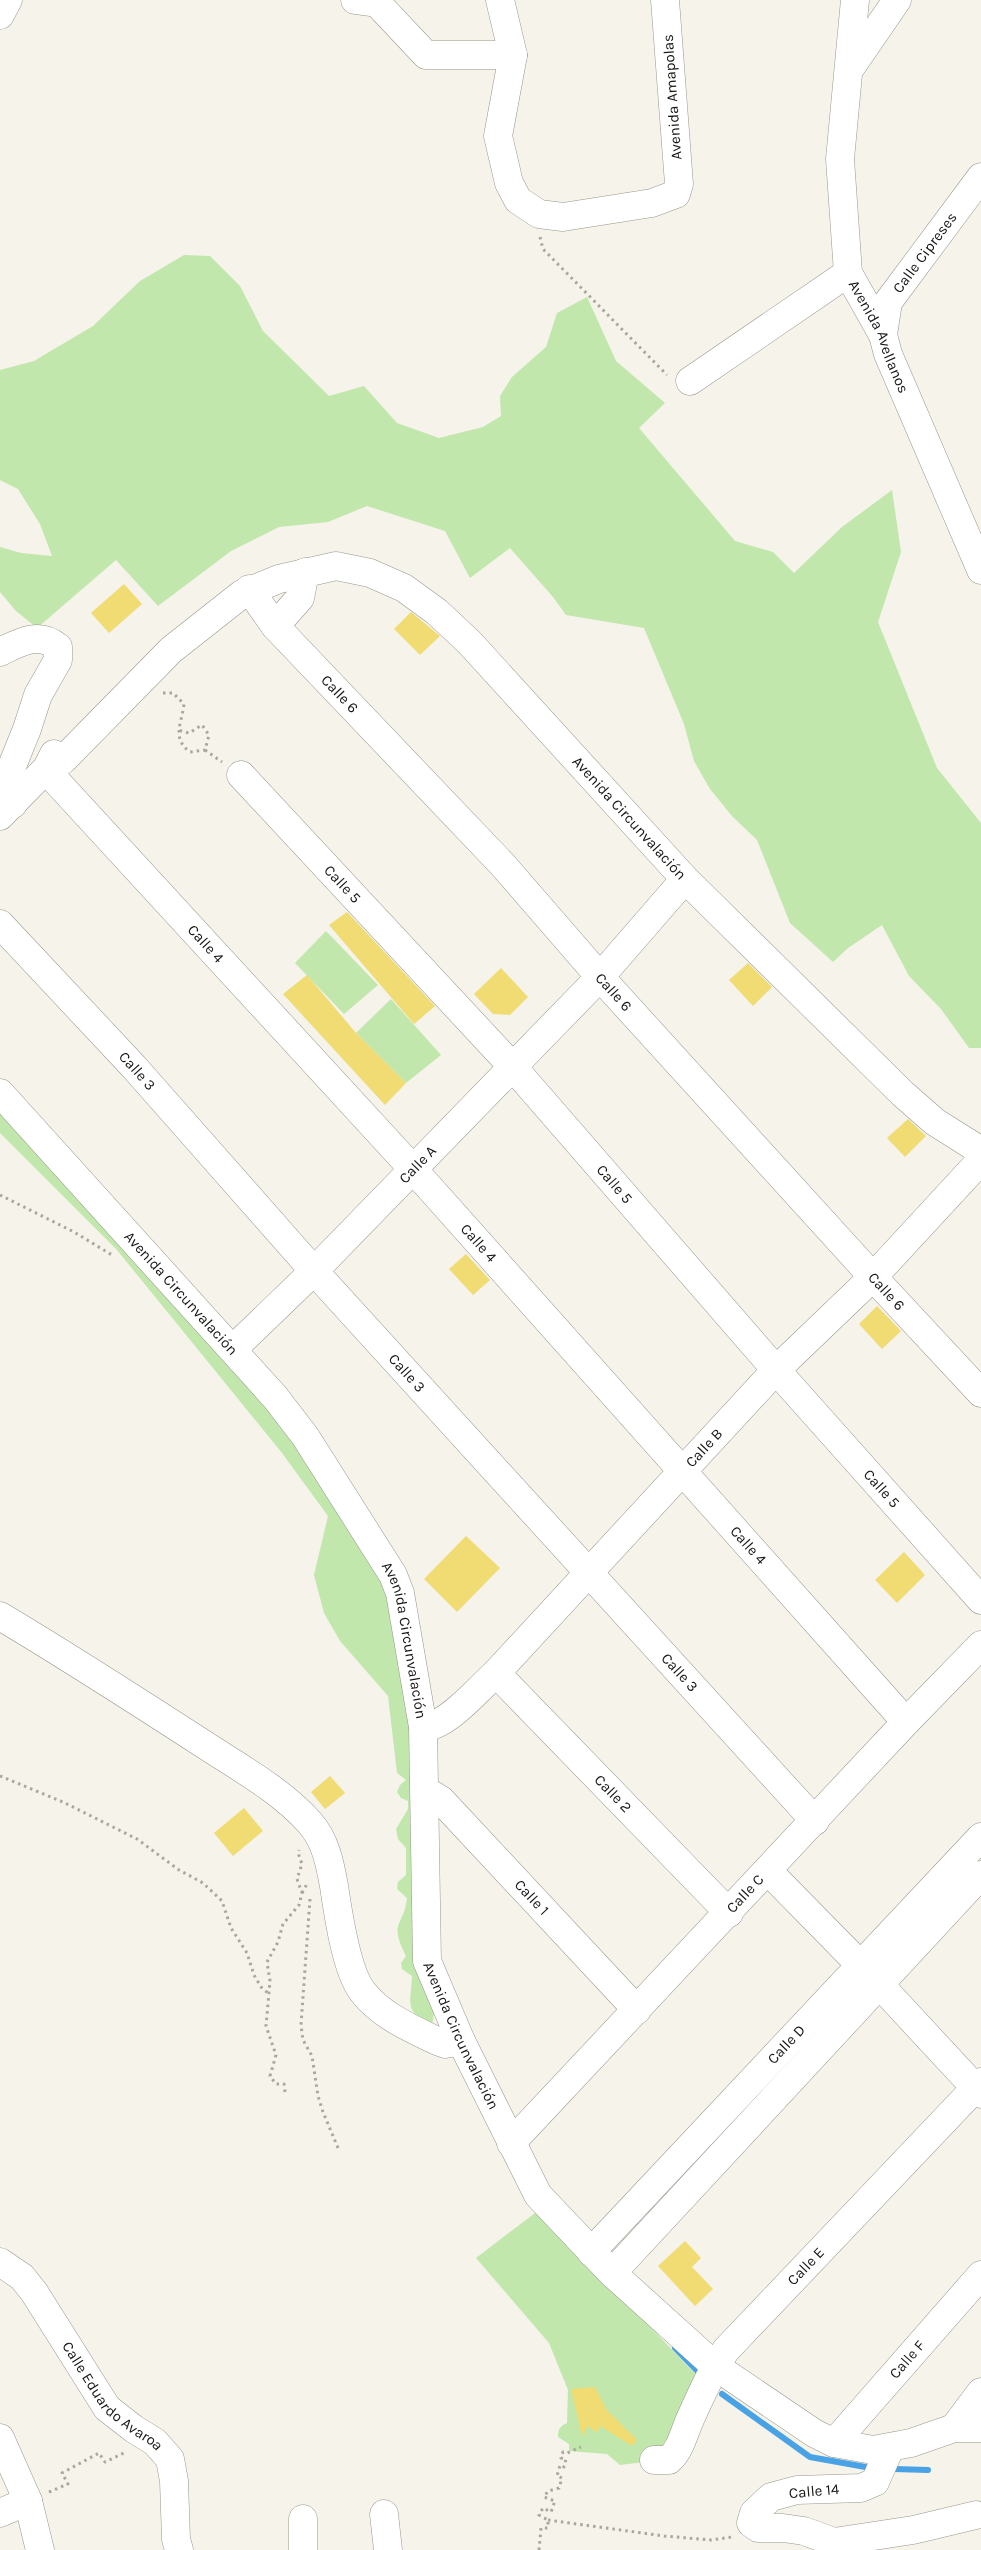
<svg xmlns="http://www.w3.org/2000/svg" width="981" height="2550" font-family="Karla,sans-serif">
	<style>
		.green { fill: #c1e7ac }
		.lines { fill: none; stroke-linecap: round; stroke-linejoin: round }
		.stream { stroke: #48a2e4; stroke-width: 6 }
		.building { fill: #f0dc72 }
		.minor-casing { stroke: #98978e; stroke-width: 29 }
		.path { stroke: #a8a7a0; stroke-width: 3; stroke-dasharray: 2.5 4; stroke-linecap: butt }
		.minor { stroke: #fff; stroke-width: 28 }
		.labels { text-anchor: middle; stroke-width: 4; stroke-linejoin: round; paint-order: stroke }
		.street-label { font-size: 15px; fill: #171613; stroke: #fff }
	</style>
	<rect width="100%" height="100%" fill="#f5f3ea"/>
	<g class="green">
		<path d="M184,255L210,256L240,286L263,331L329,396L364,386L397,423L439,438L483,427L501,416L500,396L512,377L546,347L557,313L587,297L616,361L665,403L639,428L735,541L773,552L794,573L842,527L892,490L901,552L878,622L937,768L981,823V1048H969L941,1009L909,976L882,925L848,948L833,962L790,923L757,840L732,816L710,789L694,761L684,724L644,628L566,615L553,597L510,548L470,578L445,531L367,506L328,522L279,527L231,551L158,606L116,560L37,628L16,611L0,592V547L21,553L52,556L40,524L18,489L0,480V370L34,361L93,326L140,281Z"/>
		<path d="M326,931L378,985L344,1014L295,963Z"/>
		<path d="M391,999L441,1055L406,1083L356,1033Z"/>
		<path d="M0,1101L291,1429L387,1581L414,1740L420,1977L434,2013L432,2027C403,2009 411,2005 412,1976L402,1969L401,1963L406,1956C388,1921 404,1927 407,1898L397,1889L398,1882L406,1875V1848L398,1839L396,1829L408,1809V1801L401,1798L397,1792L400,1785L406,1780L397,1773L388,1696L340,1641L324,1613L314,1575L328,1516L282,1453L117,1250L0,1133Z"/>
		<path d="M539,2210L699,2378L675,2453L644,2462L620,2465L607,2454L569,2451V2444L558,2437C558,2429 560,2426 567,2423L568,2390L549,2343L476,2258Z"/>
	</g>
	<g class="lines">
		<g class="stream">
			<path d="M675,2348L703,2377"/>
			<path d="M722,2394L810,2457L871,2468"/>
			<path d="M894,2469L928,2470"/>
		</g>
	</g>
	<g class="building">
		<path d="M124,584L142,604L109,633L91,613Z"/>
		<path d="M411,612L440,636L420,655L394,629Z"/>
		<path d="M347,912L435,1006L414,1024L329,925Z"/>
		<path d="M748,963L772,987L753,1006L729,980Z"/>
		<path d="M501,968L528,997L510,1015L493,1014L474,994Z"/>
		<path d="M307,975L356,1033L406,1083L385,1105L283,994Z"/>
		<path d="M908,1119L926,1136L905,1157L887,1138Z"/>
		<path d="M466,1254L490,1280L473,1295L449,1269Z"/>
		<path d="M877,1306L901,1331L882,1349L859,1324Z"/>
		<path d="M466,1536L500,1568L457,1612L424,1579Z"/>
		<path d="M904,1552L925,1575L897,1603L875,1580Z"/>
		<path d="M330,1776L345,1793L325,1809L311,1792Z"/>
		<path d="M244,1808L263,1831L233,1856L214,1833Z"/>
		<path d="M685,2241L701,2258L692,2267L713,2289L695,2306L658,2266Z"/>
		<path d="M595,2387L606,2409L637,2440L632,2446L600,2426L597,2433L588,2426L582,2436L571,2389Z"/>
	</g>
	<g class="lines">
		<g class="minor-casing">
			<g id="minor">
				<path d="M355,0L377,3L426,55H513"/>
				<path d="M500,0L513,55L498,136L509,183L518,200L539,214L563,217L652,203L676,194L679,184L665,0"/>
				<path id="s1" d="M855,0L840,159L848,273L883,335L888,354L981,570"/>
				<path d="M0,15L8,0"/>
				<path d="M851,67L897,0"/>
				<path id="s2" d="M883,335L888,302L981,177"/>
				<path d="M690,381L848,273"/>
				<path id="s3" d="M249,589L275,626L502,864L600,977L873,1277L981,1393"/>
				<path d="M275,626L300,598L305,572"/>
				<path d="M0,652C20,642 39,631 58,647V660L38,695L27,729L8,776L13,804"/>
				<path id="s4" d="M47,768L54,767L64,759L171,650L242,594L279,579L336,566L370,573L404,588L437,612L470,643L685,879L903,1094L935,1122L981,1151"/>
				<path id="s5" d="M46,770L412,1168L906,1722"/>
				<path id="s6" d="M241,775L512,1066L776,1370L981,1600"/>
				<path d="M0,816L47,768L54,754"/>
				<path id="s7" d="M0,924L134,1067L314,1271L815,1821"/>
				<path id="s8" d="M0,1093L275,1397L305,1436L393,1575L400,1593L423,1727L427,1961L461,2041L538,2195L612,2273L715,2366L814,2433L834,2443L873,2450L911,2443L954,2428H981"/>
				<path id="s9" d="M233,1349L314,1271L600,977L685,879"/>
				<path d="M0,1616C69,1657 137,1701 205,1745C240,1768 282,1791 310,1823C326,1841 330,1864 334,1886C338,1913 346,1970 362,1991C380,2015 410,2028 437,2041L445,2044L461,2041"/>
				<path id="s10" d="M496,1673L729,1913"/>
				<path id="s11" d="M423,1727C446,1728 479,1688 496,1673L776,1370L873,1277L981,1160"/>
				<path id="s12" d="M425,1790L441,1800L637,2010"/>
				<path d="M768,1871L879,1984L981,2094"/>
				<path id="s13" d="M511,2143L906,1722L981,1645"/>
				<path id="s14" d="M591,2252L981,1837"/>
				<path id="s15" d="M0,2262L22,2277L34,2292L107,2408L134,2429L155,2442L170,2459L174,2481L176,2539L179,2550"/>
				<path d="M612,2273L981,1875"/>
				<path d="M954,2428L981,2392"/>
				<path d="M0,2438L28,2501L40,2550"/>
				<path id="s16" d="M834,2443L981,2275"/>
				<path d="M890,2448L875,2482L861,2488L797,2490L771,2497L754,2513L751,2523L758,2528H783L804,2531L834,2542L913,2530L976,2515"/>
				<path id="s17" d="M654,2460H669C682,2448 684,2431 692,2415C702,2393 712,2370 726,2350L981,2082"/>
				<path d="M0,2513L28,2501"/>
				<path d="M384,2514L388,2550"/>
				<path d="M303,2550V2519"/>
			</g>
		</g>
		<g class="path">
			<path d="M540,237L543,249L667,375"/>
			<path d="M163,693H173L184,704C182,723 171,738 190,752L205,750L209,735L202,725L189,733L178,730"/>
			<path d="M205,750L222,762"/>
			<path d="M0,1195L74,1232L112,1255"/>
			<path d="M0,1776L63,1802L137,1839L179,1870L203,1883L222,1901L231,1928L247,1953L254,1975L261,1987L269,1994"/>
			<path d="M302,1893L308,1882"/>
			<path d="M310,1899L301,2025L303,2040L312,2056L318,2096L323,2112L338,2148"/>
			<path d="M285,2092L284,2084H276L270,2076L276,2055L266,2026L270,1981L267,1962L278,1942L283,1924L299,1905L302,1893L297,1879L302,1864L298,1853L299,1850"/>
			<path d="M49,2492L68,2484L62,2473L99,2453L105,2462L126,2452"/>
			<path d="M548,2520L664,2536L711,2540L732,2537"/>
			<path d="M539,2550L541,2528H548V2520L539,2515L543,2508L551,2512L555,2501L544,2497L548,2491L559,2488L562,2478L557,2476L560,2465L564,2467L566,2459L561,2458L563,2452L567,2453L581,2447"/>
		</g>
		<use href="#minor" class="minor"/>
	</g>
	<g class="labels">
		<g class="street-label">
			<text transform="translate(672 97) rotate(-94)" y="5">Avenida Amapolas</text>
			<text dy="5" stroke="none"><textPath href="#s2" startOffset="95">Calle Cipreses</textPath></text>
			<text dy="5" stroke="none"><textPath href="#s1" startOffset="345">Avenida Avellanos</textPath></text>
			<text dy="5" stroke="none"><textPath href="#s3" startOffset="139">Calle 6</textPath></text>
			<text dy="5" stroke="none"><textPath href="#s4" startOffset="756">Avenida Circunvalación</textPath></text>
			<text dy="5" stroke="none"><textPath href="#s6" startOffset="149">Calle 5</textPath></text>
			<text dy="5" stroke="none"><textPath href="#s5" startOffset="236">Calle 4</textPath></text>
			<text dy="5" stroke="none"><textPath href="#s3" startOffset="544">Calle 6</textPath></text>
			<text dy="5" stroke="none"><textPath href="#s7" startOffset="201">Calle 3</textPath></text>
			<text dy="5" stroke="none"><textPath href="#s9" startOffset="261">Calle A</textPath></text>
			<text dy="5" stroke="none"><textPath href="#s6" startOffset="554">Calle 5</textPath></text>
			<text dy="5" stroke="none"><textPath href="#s5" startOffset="641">Calle 4</textPath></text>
			<text dy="5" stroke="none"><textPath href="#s3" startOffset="949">Calle 6</textPath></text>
			<text dy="5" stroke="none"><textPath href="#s8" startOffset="270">Avenida Circunvalación</textPath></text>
			<text dy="5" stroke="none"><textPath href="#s7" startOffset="606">Calle 3</textPath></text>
			<text dy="5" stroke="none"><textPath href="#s11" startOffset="399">Calle B</textPath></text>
			<text dy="5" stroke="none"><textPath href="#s6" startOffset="959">Calle 5</textPath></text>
			<text dy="5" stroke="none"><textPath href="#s5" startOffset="1046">Calle 4</textPath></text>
			<text dy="5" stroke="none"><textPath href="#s8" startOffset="690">Avenida Circunvalación</textPath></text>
			<text dy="5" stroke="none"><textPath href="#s7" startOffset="1011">Calle 3</textPath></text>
			<text dy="5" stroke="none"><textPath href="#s10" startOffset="168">Calle 2</textPath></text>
			<text dy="5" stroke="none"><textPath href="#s13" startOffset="342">Calle C</textPath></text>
			<text dy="5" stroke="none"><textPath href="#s12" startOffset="152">Calle 1</textPath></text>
			<text dy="5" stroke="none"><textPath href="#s8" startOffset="1095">Avenida Circunvalación</textPath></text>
			<text dy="5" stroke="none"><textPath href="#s14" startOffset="285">Calle D</textPath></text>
			<text dy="5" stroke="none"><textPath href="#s17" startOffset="255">Calle E</textPath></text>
			<text dy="5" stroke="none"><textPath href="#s16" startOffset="111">Calle F</textPath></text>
			<text dy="5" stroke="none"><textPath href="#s15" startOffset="178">Calle Eduardo Avaroa</textPath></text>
			<text transform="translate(814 2491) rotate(-5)" y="5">Calle 14</text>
		</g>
	</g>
</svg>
